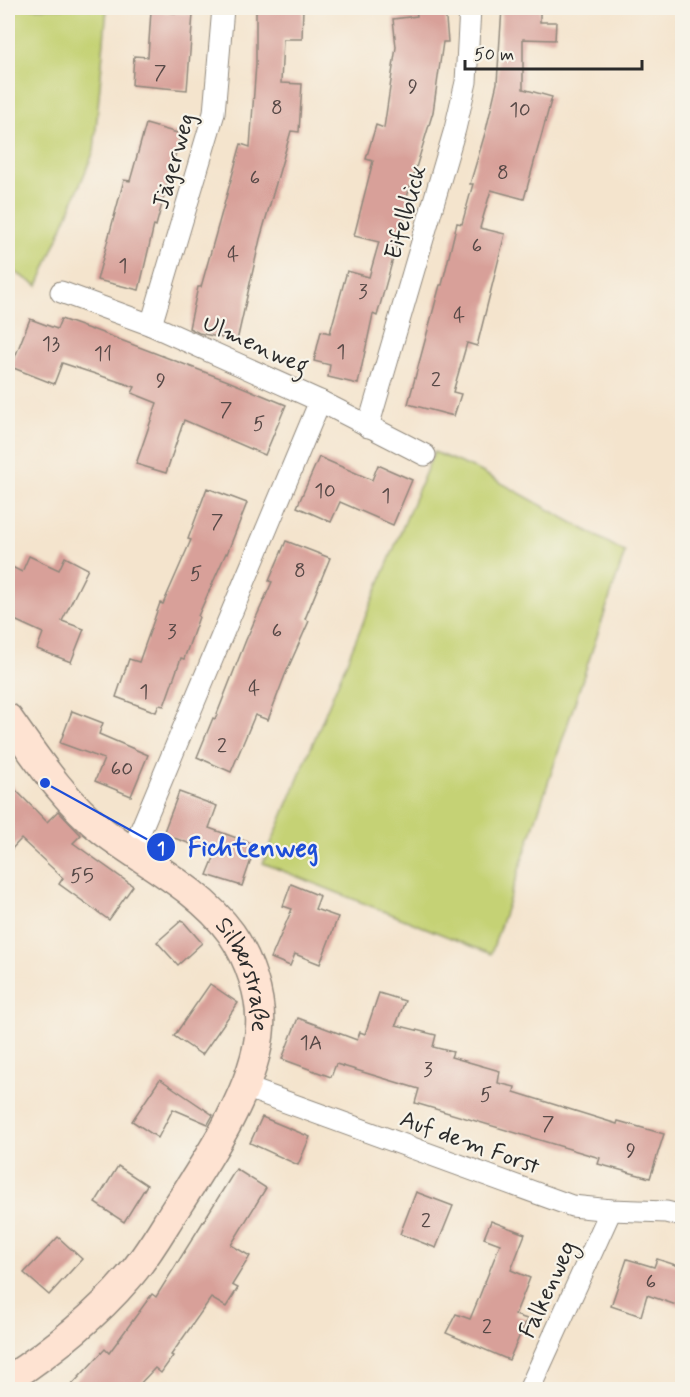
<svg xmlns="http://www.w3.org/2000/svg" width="690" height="1397" font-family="Mynerve,sans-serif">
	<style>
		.green { fill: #c5d274; stroke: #787e50; stroke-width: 1.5 }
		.building { fill: #d8a099 }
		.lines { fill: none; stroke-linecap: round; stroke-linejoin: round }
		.street-casing { stroke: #90887c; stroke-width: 23 }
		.secondary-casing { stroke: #90887c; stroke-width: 31 }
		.street { stroke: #fff; stroke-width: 21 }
		.secondary { stroke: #fee3d2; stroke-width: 28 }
		.labels { text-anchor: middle; stroke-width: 4.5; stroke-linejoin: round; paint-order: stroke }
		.number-label { font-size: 21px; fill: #564846 }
		.street-label { font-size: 24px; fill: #2b2b2b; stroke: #f7f3e8 }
		.leader { fill: none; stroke: #1d4ed8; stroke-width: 2 }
		.callout-dot { fill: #1d4ed8; stroke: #f7f3e8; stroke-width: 2 }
		.mark-label { font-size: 18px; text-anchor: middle; font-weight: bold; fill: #fff }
		.callout-label { font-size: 26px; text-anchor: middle; font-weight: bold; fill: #1d4ed8; stroke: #f7f3e8; stroke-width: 4.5; stroke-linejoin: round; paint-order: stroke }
	</style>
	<rect width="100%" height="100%" fill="#f7f3e8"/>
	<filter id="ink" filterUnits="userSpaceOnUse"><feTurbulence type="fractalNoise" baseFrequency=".0167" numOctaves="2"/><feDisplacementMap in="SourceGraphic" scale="12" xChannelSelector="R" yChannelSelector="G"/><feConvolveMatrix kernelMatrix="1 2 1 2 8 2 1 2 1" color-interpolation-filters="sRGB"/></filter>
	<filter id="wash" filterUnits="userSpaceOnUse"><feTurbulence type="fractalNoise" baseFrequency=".008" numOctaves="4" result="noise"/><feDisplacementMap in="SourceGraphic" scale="24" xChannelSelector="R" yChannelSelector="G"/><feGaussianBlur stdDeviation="1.35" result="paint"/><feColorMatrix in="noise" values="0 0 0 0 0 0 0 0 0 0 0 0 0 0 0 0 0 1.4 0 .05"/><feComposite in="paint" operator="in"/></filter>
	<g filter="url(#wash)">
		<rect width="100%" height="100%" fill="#f4e4cd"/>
		<g class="green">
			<path d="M8,8H107L94,151L38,286L8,268Z"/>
			<path d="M434,452L480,471L625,552L491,954L263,863Z"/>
		</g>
		<g id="blocks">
			<g class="building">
				<path d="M256,8H303L302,39H283L281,83L302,84L299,132L291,131L260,239L237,341L199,333L189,328L198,287H201L241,144L250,147L256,64Z"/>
				<path d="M416,8H445L448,42H443L433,112L407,197L410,198L377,316L373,314L358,384L328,377L330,365L314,361L321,331L330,333L347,271L369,277L379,242L354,236L373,161L366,159L376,125L384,128L396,47L393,19L417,16Z"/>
				<path d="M502,8H540V22H556L555,40L523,39V89L552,97L524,199L491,190L480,228L505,234L477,346L467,343L453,392L461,394L454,416L408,404L440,285H442L457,223L462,224L473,184H470L486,130L497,83Z"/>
				<path d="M151,11L193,14L187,90L132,85L134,56L148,57Z"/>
				<path d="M146,124L181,134L156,226L154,225L139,290L97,280L124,180L130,181Z"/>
				<path d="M30,319L57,329L61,319L92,330V329L228,381L286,405L265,455L184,420L166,473L136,464L157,403L132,393L135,387L62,363L54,384L11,367Z"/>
				<path d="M319,457L372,480L378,465L412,480L393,525L340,502L331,522L297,507Z"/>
				<path d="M207,488L247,503L227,554L226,553L198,616L199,617L184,659L181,658L164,706L159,705L156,712L116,697L129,659L139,662L160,603L163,604L191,540L188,539Z"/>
				<path d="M286,541L330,558L305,619L309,621L285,675L268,720L255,715L231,772L197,757L213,718L215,719L246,640L272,582L269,581Z"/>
				<path d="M29,556L59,570L65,557L88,569L62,621L84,629L71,662L37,649L43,633L8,617V565L22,572Z"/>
				<path d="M72,711L103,723L99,734L148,755L131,796L95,781L104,759L60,743Z"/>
				<path d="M8,782L47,822L58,811L81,835L73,843L133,886L109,920L59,884L63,878L21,839L8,853Z"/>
				<path d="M179,792L217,806L209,828L256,845L242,886L207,875L216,853L163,834Z"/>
				<path d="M291,884L320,896L315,909L338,917L320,964L295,954L290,966L271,958L292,909L283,906Z"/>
				<path d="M182,920L202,943L178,965L157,942Z"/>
				<path d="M210,984L238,1003L202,1055L174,1036Z"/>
				<path d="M379,993L405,1001L396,1025L436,1035L433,1047L453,1052L451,1057L500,1071L498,1083L515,1087L514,1092L617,1124L618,1121L664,1134L650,1178L598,1164L600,1158L415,1103L419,1089L336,1064L331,1077L282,1059L298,1018L357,1040L360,1032L365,1034Z"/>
				<path d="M160,1079L213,1115L208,1124L173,1109L158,1138L132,1121Z"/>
				<path d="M262,1117L310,1137L298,1165L250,1143Z"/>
				<path d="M118,1166L147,1185L124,1222L95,1203Z"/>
				<path d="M236,1169L266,1188L231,1245L250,1256L232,1285L238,1288L226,1307L211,1298L171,1355L173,1356L161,1373L155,1368L135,1389H68L105,1349L109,1353L152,1294L156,1297Z"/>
				<path d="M416,1192L453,1206L436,1248L400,1234Z"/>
				<path d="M491,1221L525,1234L511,1270L530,1278L515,1315L527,1319L509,1360L446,1333L456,1314L470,1319L478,1300L500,1244L484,1238Z"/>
				<path d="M58,1237L82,1259L49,1295L24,1273Z"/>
				<path d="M627,1259L654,1267L657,1259L682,1267V1307L647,1295L641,1316L611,1306Z"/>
			</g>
		</g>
	</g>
	<g filter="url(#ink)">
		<use href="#blocks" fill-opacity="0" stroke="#90887c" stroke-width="1.5"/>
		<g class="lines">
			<g class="street-casing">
				<g id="street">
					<path d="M61,292L151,325L320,401L425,455"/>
					<path d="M151,325L214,113L223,8"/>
					<path d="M368,427L455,129L466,82L470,8"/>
					<path d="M132,851L320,401"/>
					<path d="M245,1087L572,1206L611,1210L666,1212L682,1216"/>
					<path d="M529,1390L611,1210"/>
				</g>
			</g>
			<g class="secondary-casing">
				<g id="secondary">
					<path id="s1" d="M8,718C37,759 64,801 104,832C146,864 199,889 231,933C249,959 262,996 260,1027C257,1086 206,1162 174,1211C160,1233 146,1258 128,1278C93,1319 52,1351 8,1380"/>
				</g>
			</g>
			<use href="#street" class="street"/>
			<use href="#secondary" class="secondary"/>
		</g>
	</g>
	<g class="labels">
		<g class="number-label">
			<text x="160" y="79">7</text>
			<text x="413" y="93">9</text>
			<text x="277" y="114">8</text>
			<text x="520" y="116">10</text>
			<text x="503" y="179">8</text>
			<text x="255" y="184">6</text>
			<text x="477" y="252">6</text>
			<text x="233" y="261">4</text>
			<text x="123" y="272">1</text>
			<text x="363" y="298">3</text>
			<text x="459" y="322">4</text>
			<text x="51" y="350">13</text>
			<text x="341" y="358">1</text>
			<text x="103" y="360">11</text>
			<text x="436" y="386">2</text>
			<text x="161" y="387">9</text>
			<text x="226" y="416">7</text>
			<text x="259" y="430">5</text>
			<text x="325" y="497">10</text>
			<text x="386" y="502">1</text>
			<text x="217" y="528">7</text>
			<text x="300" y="577">8</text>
			<text x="196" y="580">5</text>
			<text x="277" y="637">6</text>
			<text x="172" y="638">3</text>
			<text x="254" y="695">4</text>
			<text x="144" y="698">1</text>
			<text x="222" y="752">2</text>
			<text x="122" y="775">60</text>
			<text x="82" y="882">55</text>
			<text x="311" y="1049">1A</text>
			<text x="428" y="1076">3</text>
			<text x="486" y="1101">5</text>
			<text x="548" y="1130">7</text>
			<text x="631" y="1157">9</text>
			<text x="426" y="1227">2</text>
			<text x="651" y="1288">6</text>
			<text x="487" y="1333">2</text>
		</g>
		<g class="street-label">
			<text transform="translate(173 161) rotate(-74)" y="8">Jägerweg</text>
			<text transform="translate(405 212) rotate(-74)" y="8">Eifelblick</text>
			<text transform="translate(256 344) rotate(24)" y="8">Ulmenweg</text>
			<text dy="8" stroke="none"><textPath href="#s1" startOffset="357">Silberstraße</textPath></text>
			<text transform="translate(470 1142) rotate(20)" y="8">Auf dem Forst</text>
			<text transform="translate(547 1289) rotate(-65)" y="8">Falkenweg</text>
		</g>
	</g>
	<path class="leader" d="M45 783L161 847"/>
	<g class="callout-dot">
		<circle cx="45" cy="783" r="6"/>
		<circle cx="161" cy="847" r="15"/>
	</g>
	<g class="mark-label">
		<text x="161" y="854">1</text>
	</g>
	<g class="callout-label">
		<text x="253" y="856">Fichtenweg</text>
	</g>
	<rect width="690" height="1397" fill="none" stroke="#f7f3e8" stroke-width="30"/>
	<path d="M465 60v9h177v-9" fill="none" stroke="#2b2b2b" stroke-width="3"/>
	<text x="474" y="60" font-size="18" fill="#2b2b2b" stroke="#f7f3e8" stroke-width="4.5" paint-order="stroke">50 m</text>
</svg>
